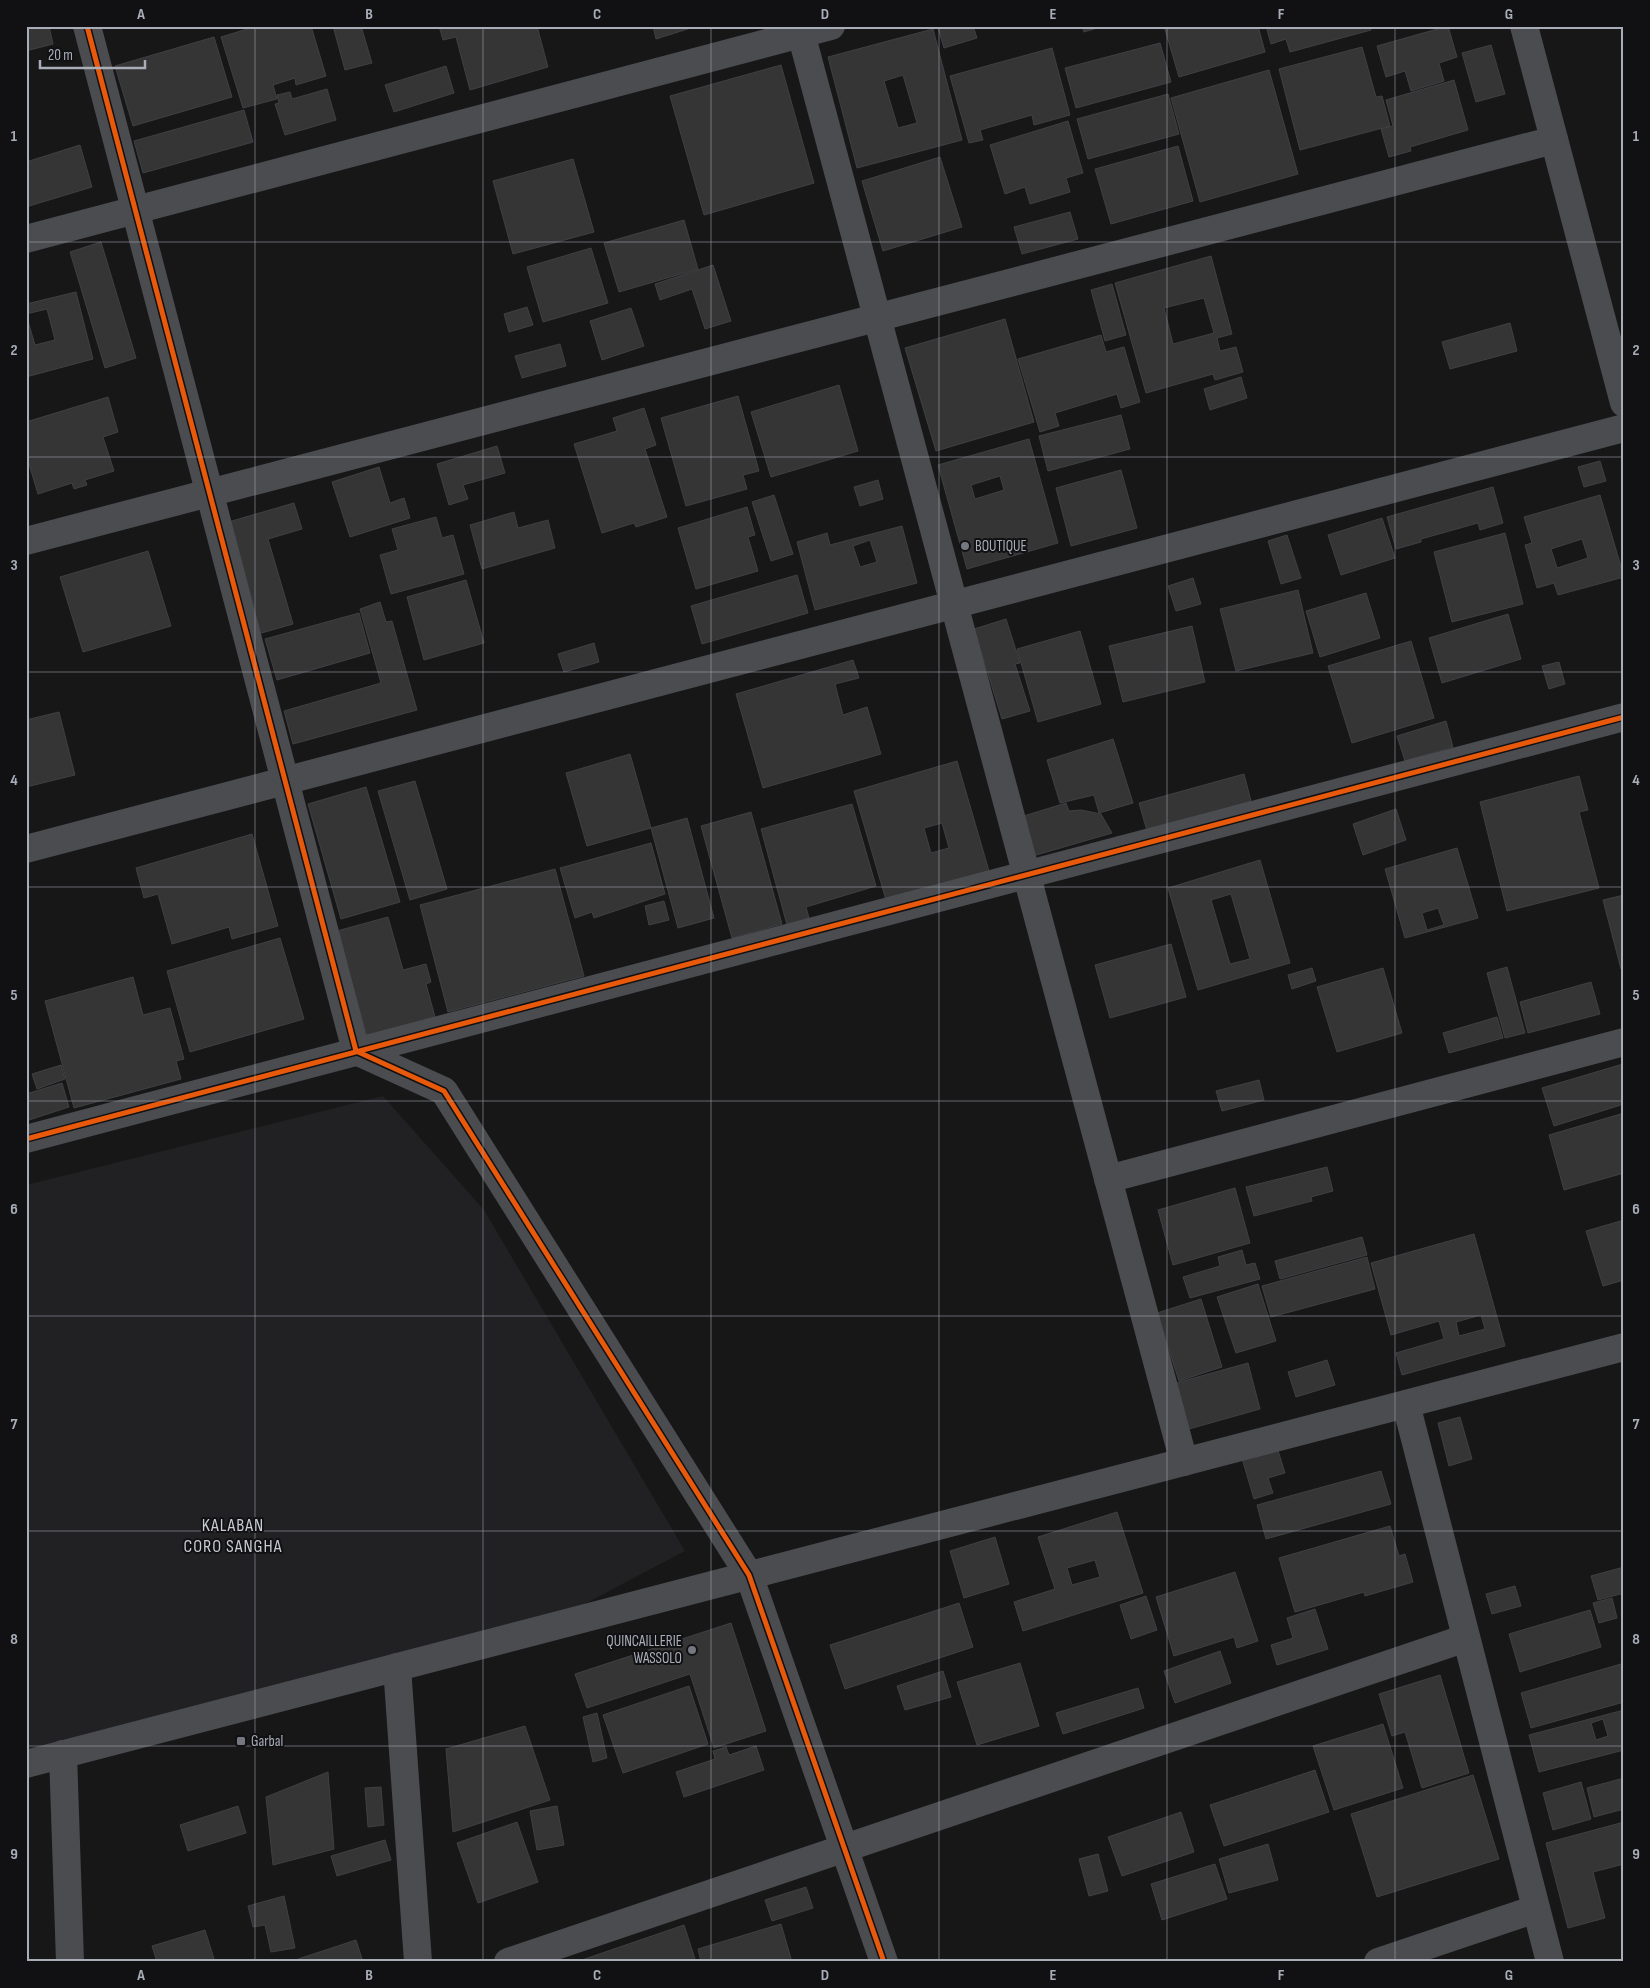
<svg xmlns="http://www.w3.org/2000/svg" width="1650" height="1988" font-family="'Sofia Sans Condensed',sans-serif">
	<style>
		.built { fill: #212123 }
		.building { fill: #353536; stroke: #3f4043; fill-rule: evenodd }
		.lines { fill: none; stroke-linecap: round; stroke-linejoin: round }
		.minor { stroke: #4b4c50; stroke-width: 28 }
		.cycleway-casing { stroke: #111113; stroke-width: 8 }
		.cycleway { stroke: #e8590c; stroke-width: 5 }
		.grid { fill: none; stroke: #a8adb8; stroke-width: 1; stroke-opacity: 0.55 }
		.poi-dot { fill: #757880; stroke: #111113; stroke-width: 2 }
		.labels { text-anchor: middle; stroke-width: 4; stroke-linejoin: round; paint-order: stroke }
		.poi-label { font-size: 15px; fill: #a8adb8; stroke: #111113; text-anchor: start }
		.quarter-label { font-size: 18px; letter-spacing: 1px; fill: #c9ccd4; stroke: #111113 }
		.neatline { fill: none; stroke: #a8adb8; stroke-width: 2 }
		.grid-label { font-size: 16px; text-anchor: middle; font-weight: bold; fill: #a8adb8 }
	</style>
	<rect width="100%" height="100%" fill="#171717"/>
	<path class="built" d="M383,1096L484,1210L685,1551L539,1628L26,1758V1185Z"/>
	<g class="building">
		<path d="M26,26H49L53,44L26,51Z"/>
		<path d="M257,26H311L326,76L296,85L295,78L273,85L277,99L243,108L221,37Z"/>
		<path d="M333,26H361L372,63L345,70Z"/>
		<path d="M439,26H537L548,67L470,90L456,37L443,40Z"/>
		<path d="M653,26H697L656,39Z"/>
		<path d="M944,26H973L977,38L944,48L938,28Z"/>
		<path d="M1082,26H1104L1084,32Z"/>
		<path d="M1164,26H1258L1265,52L1179,77Z"/>
		<path d="M1266,26H1370L1371,30L1290,52L1286,39L1271,44Z"/>
		<path d="M1448,26L1457,57L1439,63L1444,81L1411,91L1405,71L1386,77L1377,46Z"/>
		<path d="M933,29L962,140L857,168L828,57ZM903,75L917,123L898,128L884,81Z"/>
		<path d="M214,37L232,97L133,126L115,66Z"/>
		<path d="M1160,43L1171,82L1076,108L1065,68Z"/>
		<path d="M1491,45L1505,94L1476,102L1462,53Z"/>
		<path d="M1362,47L1376,97L1382,96L1390,126L1300,150L1279,69Z"/>
		<path d="M1052,48L1070,115L1034,125L1032,115L980,130L983,140L969,143L950,76Z"/>
		<path d="M781,65L814,183L704,215L670,96Z"/>
		<path d="M446,66L454,93L394,112L385,85Z"/>
		<path d="M1269,70L1298,174L1200,202L1171,98Z"/>
		<path d="M1454,80L1468,130L1410,147L1411,151L1389,157L1381,129L1393,126L1386,100Z"/>
		<path d="M327,89L336,120L285,135L275,104L279,103L277,95L290,92L292,99Z"/>
		<path d="M1168,94L1179,134L1088,159L1077,119Z"/>
		<path d="M244,110L253,142L143,173L134,141Z"/>
		<path d="M1068,121L1083,173L1066,178L1070,192L1030,204L1025,187L1005,194L990,145Z"/>
		<path d="M80,145L92,187L26,207V162Z"/>
		<path d="M1178,146L1193,201L1111,224L1095,169Z"/>
		<path d="M940,157L962,227L883,251L862,181Z"/>
		<path d="M573,159L594,232L513,254L493,181Z"/>
		<path d="M1070,212L1078,239L1022,254L1014,227Z"/>
		<path d="M684,220L698,269L619,292L604,243Z"/>
		<path d="M101,242L136,358L105,368L70,252Z"/>
		<path d="M591,248L608,303L543,322L527,267Z"/>
		<path d="M1211,256L1232,334L1217,338L1220,351L1236,347L1243,372L1215,380L1213,374L1146,393L1115,283ZM1204,298L1214,333L1173,344L1164,308Z"/>
		<path d="M713,265L731,321L705,329L692,289L660,300L655,284Z"/>
		<path d="M1112,284L1126,335L1105,341L1091,290Z"/>
		<path d="M76,292L93,359L26,377V304ZM47,309L55,340L35,345L26,314Z"/>
		<path d="M527,307L533,325L509,332L504,314Z"/>
		<path d="M631,308L644,346L602,360L590,321Z"/>
		<path d="M1005,319L1034,422L936,451L905,348Z"/>
		<path d="M1510,323L1517,351L1450,369L1442,342Z"/>
		<path d="M1101,335L1106,352L1124,347L1140,402L1121,408L1117,394L1055,413L1059,426L1040,432L1018,359Z"/>
		<path d="M560,344L566,366L522,378L515,356Z"/>
		<path d="M1241,377L1247,398L1210,410L1204,389Z"/>
		<path d="M839,385L858,451L771,477L751,412Z"/>
		<path d="M738,396L759,471L743,475L747,489L686,506L661,418Z"/>
		<path d="M108,397L118,432L103,437L114,471L85,480L87,485L74,489L72,483L38,494L26,454V422Z"/>
		<path d="M644,408L656,445L645,449L667,517L636,527L634,523L602,533L574,444L617,431L613,418Z"/>
		<path d="M1121,415L1130,449L1048,471L1039,436Z"/>
		<path d="M1029,439L1058,543L967,569L938,465ZM1000,476L1004,490L975,499L971,485Z"/>
		<path d="M497,446L505,473L463,485L468,499L449,505L437,464Z"/>
		<path d="M1600,461L1606,481L1584,487L1578,467Z"/>
		<path d="M379,467L390,503L404,498L410,518L350,537L332,482Z"/>
		<path d="M1121,470L1137,528L1071,546L1056,488Z"/>
		<path d="M878,480L883,499L860,506L854,487Z"/>
		<path d="M1493,487L1503,523L1480,530L1478,523L1421,539V542L1396,549L1387,517Z"/>
		<path d="M774,495L793,554L771,561L752,502Z"/>
		<path d="M1600,495L1624,577L1558,595L1554,583L1537,588L1525,545L1532,543L1524,517ZM1582,539L1588,558L1557,568L1551,549Z"/>
		<path d="M294,503L302,529L268,539L293,624L258,634L225,523Z"/>
		<path d="M747,507L755,535L748,537L758,571L696,589L678,528Z"/>
		<path d="M514,512L518,528L548,520L555,548L482,569L470,525Z"/>
		<path d="M436,517L442,538L453,535L464,574L391,594L380,555L398,550L392,529Z"/>
		<path d="M1382,518L1395,558L1341,575L1328,535Z"/>
		<path d="M902,526L917,583L815,610L797,542L827,533L830,545ZM870,540L877,562L860,567L853,546Z"/>
		<path d="M1505,533L1523,604L1452,622L1434,552Z"/>
		<path d="M1287,535L1301,578L1281,584L1268,541Z"/>
		<path d="M148,551L171,626L83,652L60,577Z"/>
		<path d="M797,575L808,613L702,644L691,606Z"/>
		<path d="M1193,578L1201,604L1176,611L1168,586Z"/>
		<path d="M466,580L484,643L424,660L407,597Z"/>
		<path d="M1298,590L1313,653L1236,671L1220,609Z"/>
		<path d="M1366,593L1380,638L1320,657L1306,611Z"/>
		<path d="M380,602L386,622L392,621L417,710L293,744L284,711L381,683L360,609Z"/>
		<path d="M359,613L370,653L277,680L265,639Z"/>
		<path d="M1508,614L1521,659L1442,683L1429,638Z"/>
		<path d="M1006,619L1020,663L1015,664L1030,711L1002,719L974,629Z"/>
		<path d="M1192,626L1205,682L1123,702L1109,646Z"/>
		<path d="M1080,631L1101,704L1038,722L1017,649Z"/>
		<path d="M1411,641L1434,718L1352,743L1328,666Z"/>
		<path d="M594,643L599,662L564,672L558,654Z"/>
		<path d="M853,660L859,678L835,684L843,715L867,707L881,754L763,788L736,694Z"/>
		<path d="M1559,662L1565,684L1549,689L1542,666Z"/>
		<path d="M59,712L75,775L26,787V720Z"/>
		<path d="M1446,721L1453,747L1405,761L1397,736Z"/>
		<path d="M1113,739L1133,803L1099,813L1094,795L1060,803L1047,760Z"/>
		<path d="M630,754L651,828L587,846L566,773Z"/>
		<path d="M957,761L989,871L886,900L854,791ZM942,823L949,848L931,853L924,828Z"/>
		<path d="M1244,774L1251,801L1147,831L1139,803Z"/>
		<path d="M1579,776L1588,810L1579,812L1599,888L1507,911L1480,802Z"/>
		<path d="M415,781L447,889L410,900L378,791Z"/>
		<path d="M366,787L400,902L341,919L308,804Z"/>
		<path d="M1066,803L1069,811L1081,810L1101,814L1112,833L1026,858L1014,819Z"/>
		<path d="M852,804L876,886L806,907L809,918L787,925L761,829Z"/>
		<path d="M1396,809L1406,840L1363,855L1353,824Z"/>
		<path d="M751,812L782,924L732,938L701,826Z"/>
		<path d="M687,818L714,918L678,928L651,828Z"/>
		<path d="M252,834L278,926L232,939L229,927L172,944L158,894L144,898L136,868Z"/>
		<path d="M651,843L665,894L594,918L592,912L575,918L560,868Z"/>
		<path d="M1457,848L1478,918L1405,938L1385,869ZM1438,908L1444,925L1427,930L1422,913Z"/>
		<path d="M1260,860L1290,963L1198,990L1168,888ZM1231,894L1250,959L1230,964L1211,900Z"/>
		<path d="M555,869L584,976L448,1012L420,905Z"/>
		<path d="M1624,895V968L1621,969L1603,900Z"/>
		<path d="M664,901L669,920L649,925L645,906Z"/>
		<path d="M388,917L403,970L426,964L431,982L426,984L435,1017L367,1036L337,931Z"/>
		<path d="M280,938L304,1019L190,1052L167,971Z"/>
		<path d="M1171,944L1186,997L1110,1018L1095,965Z"/>
		<path d="M1507,967L1525,1033L1505,1038L1487,973Z"/>
		<path d="M1312,968L1316,981L1292,989L1288,975Z"/>
		<path d="M1383,968L1402,1033L1337,1052L1317,987Z"/>
		<path d="M133,977L143,1015L170,1008L184,1059L176,1061L181,1079L74,1108L45,1001Z"/>
		<path d="M1591,982L1600,1014L1528,1033L1520,1002Z"/>
		<path d="M1497,1017L1503,1038L1449,1053L1443,1033Z"/>
		<path d="M1623,1064L1624,1104L1554,1126L1542,1088Z"/>
		<path d="M61,1065L65,1079L37,1089L32,1074Z"/>
		<path d="M1259,1080L1264,1100L1222,1111L1216,1091Z"/>
		<path d="M62,1083L69,1107L26,1121V1094Z"/>
		<path d="M1624,1113V1173L1564,1190L1549,1135Z"/>
		<path d="M1327,1167L1333,1191L1311,1197L1312,1201L1254,1216L1246,1187Z"/>
		<path d="M1235,1188L1250,1243L1173,1265L1158,1210Z"/>
		<path d="M1624,1220V1266L1621,1267L1624,1280L1603,1286L1586,1231Z"/>
		<path d="M1474,1234L1505,1346L1402,1375L1396,1353L1444,1339L1439,1321L1391,1335L1371,1263ZM1481,1315L1485,1329L1459,1336L1456,1322Z"/>
		<path d="M1362,1237L1367,1255L1280,1279L1275,1261Z"/>
		<path d="M1242,1250L1246,1265L1255,1263L1260,1279L1190,1298L1183,1277L1220,1266L1218,1257Z"/>
		<path d="M1367,1257L1375,1289L1271,1317L1262,1286Z"/>
		<path d="M1258,1284L1276,1341L1236,1353L1217,1297Z"/>
		<path d="M1201,1299L1222,1367L1179,1381L1157,1313Z"/>
		<path d="M1327,1360L1335,1385L1296,1397L1288,1372Z"/>
		<path d="M1248,1363L1260,1409L1189,1429L1176,1383Z"/>
		<path d="M1460,1417L1472,1459L1449,1466L1438,1423Z"/>
		<path d="M1276,1444L1285,1473L1268,1478L1273,1493L1254,1499L1241,1455Z"/>
		<path d="M1381,1471L1391,1504L1266,1539L1257,1505Z"/>
		<path d="M1117,1512L1143,1593L1023,1631L1014,1602L1055,1589L1038,1537ZM1095,1560L1100,1577L1072,1585L1067,1568Z"/>
		<path d="M1390,1526L1399,1556L1405,1554L1413,1582L1365,1596L1364,1592L1295,1612L1279,1558Z"/>
		<path d="M995,1537L1009,1584L964,1598L950,1551Z"/>
		<path d="M1624,1567V1593L1598,1600L1591,1576Z"/>
		<path d="M1235,1572L1258,1641L1237,1648L1234,1637L1174,1656L1156,1597Z"/>
		<path d="M1515,1586L1521,1606L1492,1614L1486,1594Z"/>
		<path d="M1146,1596L1157,1630L1131,1639L1120,1605Z"/>
		<path d="M1612,1598L1617,1618L1599,1623L1593,1603Z"/>
		<path d="M959,1603L973,1647L845,1689L830,1645Z"/>
		<path d="M1315,1609L1328,1649L1277,1665L1271,1645L1293,1638L1287,1618Z"/>
		<path d="M1590,1610L1601,1647L1520,1672L1509,1634Z"/>
		<path d="M731,1623L766,1731L714,1748L690,1674L587,1708L575,1674Z"/>
		<path d="M1220,1651L1231,1683L1175,1703L1164,1671Z"/>
		<path d="M1020,1663L1039,1726L977,1745L957,1682Z"/>
		<path d="M1621,1664L1624,1675V1702L1531,1728L1521,1693Z"/>
		<path d="M943,1671L951,1697L905,1710L897,1686Z"/>
		<path d="M1440,1675L1469,1773L1422,1788L1405,1732L1392,1736L1379,1694Z"/>
		<path d="M689,1686L708,1744L623,1773L603,1715Z"/>
		<path d="M1138,1688L1144,1708L1063,1734L1056,1713Z"/>
		<path d="M1624,1710V1750L1539,1772L1529,1735ZM1603,1719L1608,1736L1596,1740L1591,1723Z"/>
		<path d="M597,1713L607,1758L593,1762L583,1717Z"/>
		<path d="M1383,1724L1403,1788L1334,1810L1313,1746Z"/>
		<path d="M525,1726L550,1800L453,1832L446,1749Z"/>
		<path d="M756,1746L764,1770L684,1797L676,1772L715,1759L713,1751L726,1747L729,1755Z"/>
		<path d="M1315,1770L1329,1812L1224,1846L1210,1805Z"/>
		<path d="M328,1772L334,1849L273,1865L266,1797Z"/>
		<path d="M1473,1775L1499,1859L1377,1897L1351,1814Z"/>
		<path d="M1624,1778V1809L1594,1817L1587,1788Z"/>
		<path d="M1581,1782L1591,1819L1553,1830L1543,1793Z"/>
		<path d="M381,1787L384,1825L368,1827L365,1788Z"/>
		<path d="M238,1806L246,1833L188,1851L180,1825Z"/>
		<path d="M557,1806L564,1845L537,1850L530,1811Z"/>
		<path d="M1181,1812L1194,1852L1122,1876L1108,1837Z"/>
		<path d="M517,1822L538,1882L478,1903L457,1843Z"/>
		<path d="M1624,1822V1864L1593,1872L1605,1918L1568,1928L1546,1843Z"/>
		<path d="M385,1840L391,1860L337,1876L331,1856Z"/>
		<path d="M1268,1844L1278,1880L1229,1893L1219,1859Z"/>
		<path d="M1098,1854L1108,1891L1089,1896L1079,1859Z"/>
		<path d="M1215,1864L1227,1899L1162,1920L1151,1884Z"/>
		<path d="M806,1887L813,1908L772,1921L765,1900Z"/>
		<path d="M284,1896L295,1948L271,1952L265,1925L253,1927L248,1906Z"/>
		<path d="M781,1924L792,1962H701L698,1949Z"/>
		<path d="M684,1925L696,1962H576Z"/>
		<path d="M205,1930L215,1962H157L152,1946Z"/>
		<path d="M356,1940L363,1962H289Z"/>
	</g>
	<g class="lines">
		<g class="minor">
			<path d="M87,26L356,1051L444,1091L749,1575L884,1962"/>
			<path d="M799,26L1184,1462"/>
			<path d="M1524,26L1624,403"/>
			<path d="M26,239L831,26"/>
			<path d="M26,541L1554,140"/>
			<path d="M26,849L1624,428"/>
			<path d="M26,1139L1624,717"/>
			<path d="M1108,1179L1624,1042"/>
			<path d="M1406,1404L1550,1962"/>
			<path d="M397,1667L418,1962"/>
			<path d="M63,1754L70,1962"/>
			<path d="M26,1764L1624,1347"/>
			<path d="M508,1962L1466,1638"/>
			<path d="M1378,1962L1536,1909"/>
		</g>
		<g class="cycleway-casing">
			<g id="cycleway">
				<path d="M87,26L356,1051L444,1091L749,1575L884,1962"/>
				<path d="M26,1139L1624,717"/>
			</g>
		</g>
		<use href="#cycleway" class="cycleway"/>
	</g>
	<path class="grid" d="M255,26V1962M483,26V1962M711,26V1962M939,26V1962M1167,26V1962M1395,26V1962M26,242H1624M26,457H1624M26,672H1624M26,887H1624M26,1101H1624M26,1316H1624M26,1531H1624M26,1746H1624"/>
	<g class="poi-dot">
		<circle cx="965" cy="546" r="5"/>
		<circle cx="692" cy="1650" r="5"/>
		<rect x="236" y="1736" width="10" height="10" rx="2.5"/>
	</g>
	<g class="labels">
		<g class="poi-label">
			<text x="975" y="551">BOUTIQUE</text>
			<text x="682" y="1646" text-anchor="end">QUINCAILLERIE<tspan x="682" dy="17">WASSOLO</tspan></text>
			<text x="251" y="1746">Garbal</text>
		</g>
		<g class="quarter-label">
			<text x="233" y="1531">KALABAN<tspan x="233" dy="21">CORO SANGHA</tspan></text>
		</g>
	</g>
	<rect width="1650" height="1988" fill="none" stroke="#111113" stroke-width="55"/>
	<path d="M40 60v8h105v-8" fill="none" stroke="#a8adb8" stroke-width="2.5"/>
	<text x="48" y="60" font-size="15" fill="#a8adb8" stroke="#111113" stroke-width="4" paint-order="stroke">20 m</text>
	<rect x="28" y="28" width="1594" height="1932" class="neatline"/>
	<g class="grid-label">
		<text x="141" y="19">A</text>
		<text x="369" y="19">B</text>
		<text x="597" y="19">C</text>
		<text x="825" y="19">D</text>
		<text x="1053" y="19">E</text>
		<text x="1281" y="19">F</text>
		<text x="1509" y="19">G</text>
		<text x="14" y="141">1</text>
		<text x="1636" y="141">1</text>
		<text x="14" y="355">2</text>
		<text x="1636" y="355">2</text>
		<text x="14" y="570">3</text>
		<text x="1636" y="570">3</text>
		<text x="14" y="785">4</text>
		<text x="1636" y="785">4</text>
		<text x="14" y="1000">5</text>
		<text x="1636" y="1000">5</text>
		<text x="14" y="1214">6</text>
		<text x="1636" y="1214">6</text>
		<text x="14" y="1429">7</text>
		<text x="1636" y="1429">7</text>
		<text x="14" y="1644">8</text>
		<text x="1636" y="1644">8</text>
		<text x="14" y="1859">9</text>
		<text x="1636" y="1859">9</text>
		<text x="141" y="1980">A</text>
		<text x="369" y="1980">B</text>
		<text x="597" y="1980">C</text>
		<text x="825" y="1980">D</text>
		<text x="1053" y="1980">E</text>
		<text x="1281" y="1980">F</text>
		<text x="1509" y="1980">G</text>
	</g>
</svg>
